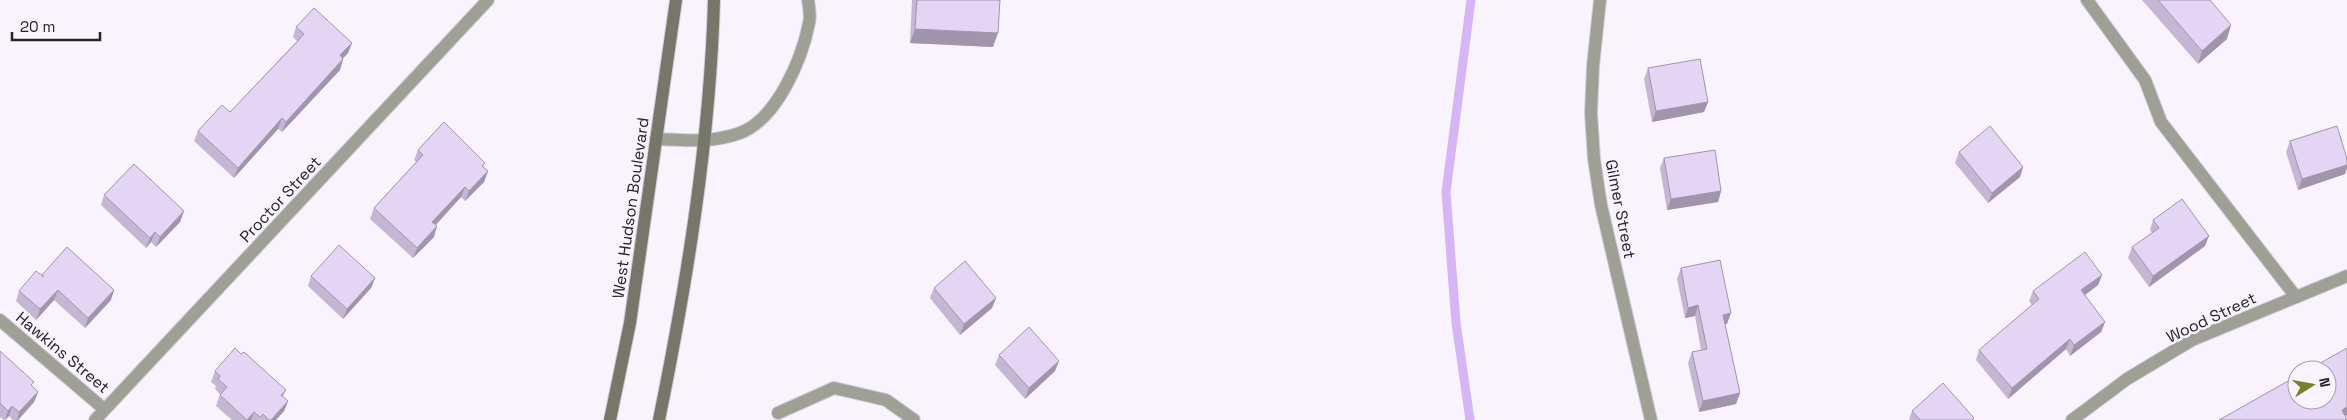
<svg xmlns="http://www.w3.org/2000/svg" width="2347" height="420" font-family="'Space Grotesk',sans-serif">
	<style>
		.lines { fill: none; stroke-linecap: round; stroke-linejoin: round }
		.stream { stroke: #d5b5f4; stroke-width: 9 }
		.service-casing { stroke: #d2cdd7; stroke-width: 14 }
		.minor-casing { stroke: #d2cdd7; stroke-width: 14 }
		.secondary-casing { stroke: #d2cdd7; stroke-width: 14 }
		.service { stroke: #9fa095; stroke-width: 12 }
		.minor { stroke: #9fa095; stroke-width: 12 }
		.secondary { stroke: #767768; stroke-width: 12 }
		.wall { fill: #c4b7d3 }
		.shaded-wall { fill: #a095ac }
		.building { fill: #e4d5f5; stroke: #a095ac }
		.labels { text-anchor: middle; stroke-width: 5; stroke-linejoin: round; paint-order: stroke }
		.street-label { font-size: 16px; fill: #252029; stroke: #f8f3fd }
	</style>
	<rect width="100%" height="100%" fill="#f8f3fd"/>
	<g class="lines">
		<path class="stream" d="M1470,420L1456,323L1446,192L1471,0"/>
		<g class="service-casing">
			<g id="service">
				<path d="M2087,0L2145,80L2161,122L2296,297"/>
				<path d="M656,139C684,140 713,143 740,133C777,119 802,59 809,23C811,16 809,7 808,0"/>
			</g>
		</g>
		<g class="minor-casing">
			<g id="minor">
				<path d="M1600,0L1593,66L1591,113L1594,159L1601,205L1651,420"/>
				<path d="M0,320L104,409"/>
				<path d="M778,413L834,388L886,400L914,420"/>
				<path d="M95,420L488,0"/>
				<path d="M2072,420L2127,379L2192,340L2347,276"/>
			</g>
		</g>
		<g class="secondary-casing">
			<g id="secondary">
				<path d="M610,420L630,323L676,0"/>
				<path d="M659,420C687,282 710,141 714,0"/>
			</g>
		</g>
		<use href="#service" class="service"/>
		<use href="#minor" class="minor"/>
		<use href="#secondary" class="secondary"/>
	</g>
	<g class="wall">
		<path d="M912,0H1000L993,47L910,43Z"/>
		<path d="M2142,0H2210L2227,39L2198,64Z"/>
		<path d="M296,27L352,43L348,53L343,58L340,70L282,132L278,129L234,178L194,141L198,131L230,112L297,41L293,37Z"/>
		<path d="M1648,68L1708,102L1704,112L1652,122L1644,79Z"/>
		<path d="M2290,141L2347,159V168L2345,174L2298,190L2286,152Z"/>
		<path d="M418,150L485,163L483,167L488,171L484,182L465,201L461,197L436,225L434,237L413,258L370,219L374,208L416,162L414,160Z"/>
		<path d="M1959,152L2023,167L2020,177L1988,203L1955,163Z"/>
		<path d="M1664,158L1721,191L1718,202L1667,210L1660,168Z"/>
		<path d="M104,195L180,222L156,247L151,242L146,248L101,205Z"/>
		<path d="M2153,220L2205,246L2149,287L2128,258L2132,247L2152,233L2150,230Z"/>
		<path d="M1681,268L1727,324H1725L1740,393L1736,404L1699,412L1688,363L1692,352L1701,350L1695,316L1685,318L1677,279Z"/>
		<path d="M2102,275L2098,285L2085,295L2105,322L2101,332L2070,356L2066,349L2008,399L1976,360L1979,350L2032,305L2029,301L2033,291Z"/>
		<path d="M42,276L111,300L85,328L54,300L36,320L16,301L19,291Z"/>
		<path d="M311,276L375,278L371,288L343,319L308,286Z"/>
		<path d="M934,288L996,298L992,308L960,335L930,298Z"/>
		<path d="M0,351L32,387L38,392L34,402L18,420H13L9,416L5,420H4L0,417Z"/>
		<path d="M999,355L1055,371L1025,399L995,365Z"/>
		<path d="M215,371L286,390L283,397L288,401L284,411L276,420H232L216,406L220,394L215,389L216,386L211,382Z"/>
		<path d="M1912,411L1974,418L1973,420H1909Z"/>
	</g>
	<g class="shaded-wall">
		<path d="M2231,25L2227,39L2198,64L2202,51Z"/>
		<path d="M915,29L998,33L993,47L910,43Z"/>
		<path d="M352,43L348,53L336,66L340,55Z"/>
		<path d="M343,59L340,70L282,132L286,122Z"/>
		<path d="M1708,102L1704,112L1652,122L1656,111Z"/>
		<path d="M282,118L278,129L234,178L238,168Z"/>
		<path d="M2347,165V168L2345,174L2298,190L2302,179Z"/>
		<path d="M2023,167L2020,177L1988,203L1992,193Z"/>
		<path d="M488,171L484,182L465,201L469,191Z"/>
		<path d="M465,187L461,197L429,232L432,222Z"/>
		<path d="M1721,191L1718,202L1667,210L1671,199Z"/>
		<path d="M184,211L180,222L156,247L160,237Z"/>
		<path d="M437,226L434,237L413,258L417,248Z"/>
		<path d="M155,232L151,242L146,248L150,238Z"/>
		<path d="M2209,236L2205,246L2149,287L2153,276Z"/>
		<path d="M2102,275L2098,285L2077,301L2081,290Z"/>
		<path d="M375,278L371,288L343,319L347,309Z"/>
		<path d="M58,290L54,300L36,320L40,309Z"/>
		<path d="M114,290L111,300L85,328L88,318Z"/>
		<path d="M996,298L992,308L960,335L964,324Z"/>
		<path d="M1698,305L1695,316L1685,318L1688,308Z"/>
		<path d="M1731,313L1727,324L1719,325L1723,315Z"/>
		<path d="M2105,322L2101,332L2070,356L2074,345Z"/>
		<path d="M2070,339L2066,349L2008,399L2012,388Z"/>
		<path d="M1059,361L1055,371L1025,399L1029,388Z"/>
		<path d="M38,392L34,402L18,420H17L19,412Z"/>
		<path d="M1740,393L1736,404L1699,412L1703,401Z"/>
		<path d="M288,401L284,411L276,420H271Z"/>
		<path d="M12,406L9,416L5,420L8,411Z"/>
		<path d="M2347,407V415L2338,420L2342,410Z"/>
		<path d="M254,412L251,420H247Z"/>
	</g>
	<g class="building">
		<path d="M917,0H1000L998,33L915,29Z"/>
		<path d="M2158,0H2210L2231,25L2202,51Z"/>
		<path d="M314,8L352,43L340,55L343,59L286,122L282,118L238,168L198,131L222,105L230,112L297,42L304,34L296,27Z"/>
		<path d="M1700,59L1708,102L1656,111L1648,68Z"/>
		<path d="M444,122L485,163L482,166L488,171L469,191L465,187L432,222L437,226L417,248L374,208L423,155L418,150Z"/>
		<path d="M1990,126L2023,167L1992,193L1959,152Z"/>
		<path d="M2337,126L2347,159V165L2302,179L2290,141Z"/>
		<path d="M1715,150L1721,191L1671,199L1664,158Z"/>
		<path d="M134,164L184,211L160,237L155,232L150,238L104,195Z"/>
		<path d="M2182,199L2209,236L2153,276L2132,247L2159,228L2153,220Z"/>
		<path d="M339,245L375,278L347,309L311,276Z"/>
		<path d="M67,247L114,290L88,318L58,290L40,309L19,291L36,271L44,277L42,275Z"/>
		<path d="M2085,252L2102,275L2081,290L2105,322L2074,345L2070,339L2012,388L1979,350L2039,299L2033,291Z"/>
		<path d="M1720,260L1731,313L1723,315L1740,393L1703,401L1692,352L1707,349L1698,305L1688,308L1681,268Z"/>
		<path d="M965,261L996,298L964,324L934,288Z"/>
		<path d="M1029,327L1059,361L1029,388L999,355Z"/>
		<path d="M235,348L241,354L244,352L286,390L281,395L288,401L271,420H269L263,414L260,417L254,412L247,420L220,395L227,387L218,379L220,376L215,371Z"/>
		<path d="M2347,348V407L2342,410L2347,420H2219L2297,376V400H2327V370H2308Z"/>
		<path d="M0,351L34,382L31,385L38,392L19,412L12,406L8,411L0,403Z"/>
		<path d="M1943,383L1974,418L1972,420H1920L1912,411Z"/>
	</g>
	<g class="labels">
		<g class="street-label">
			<text transform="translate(280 199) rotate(-47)" y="6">Proctor Street</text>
			<text transform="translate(630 208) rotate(-82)" y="6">West Hudson Boulevard</text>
			<text transform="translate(1621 209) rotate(79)" y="6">Gilmer Street</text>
			<text transform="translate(2211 317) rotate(-25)" y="6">Wood Street</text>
			<text transform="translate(63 352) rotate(40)" y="6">Hawkins Street</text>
		</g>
	</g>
	<g transform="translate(2312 385) rotate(79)"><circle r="24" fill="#f8f3fd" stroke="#a49fa8"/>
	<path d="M0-4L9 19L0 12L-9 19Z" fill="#7c7f29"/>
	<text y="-8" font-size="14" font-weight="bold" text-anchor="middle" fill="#252029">N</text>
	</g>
	<path d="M12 32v8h88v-8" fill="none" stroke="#252029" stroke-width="2.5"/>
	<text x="20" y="32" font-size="15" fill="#252029" stroke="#f8f3fd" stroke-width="4" paint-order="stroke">20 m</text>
</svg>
